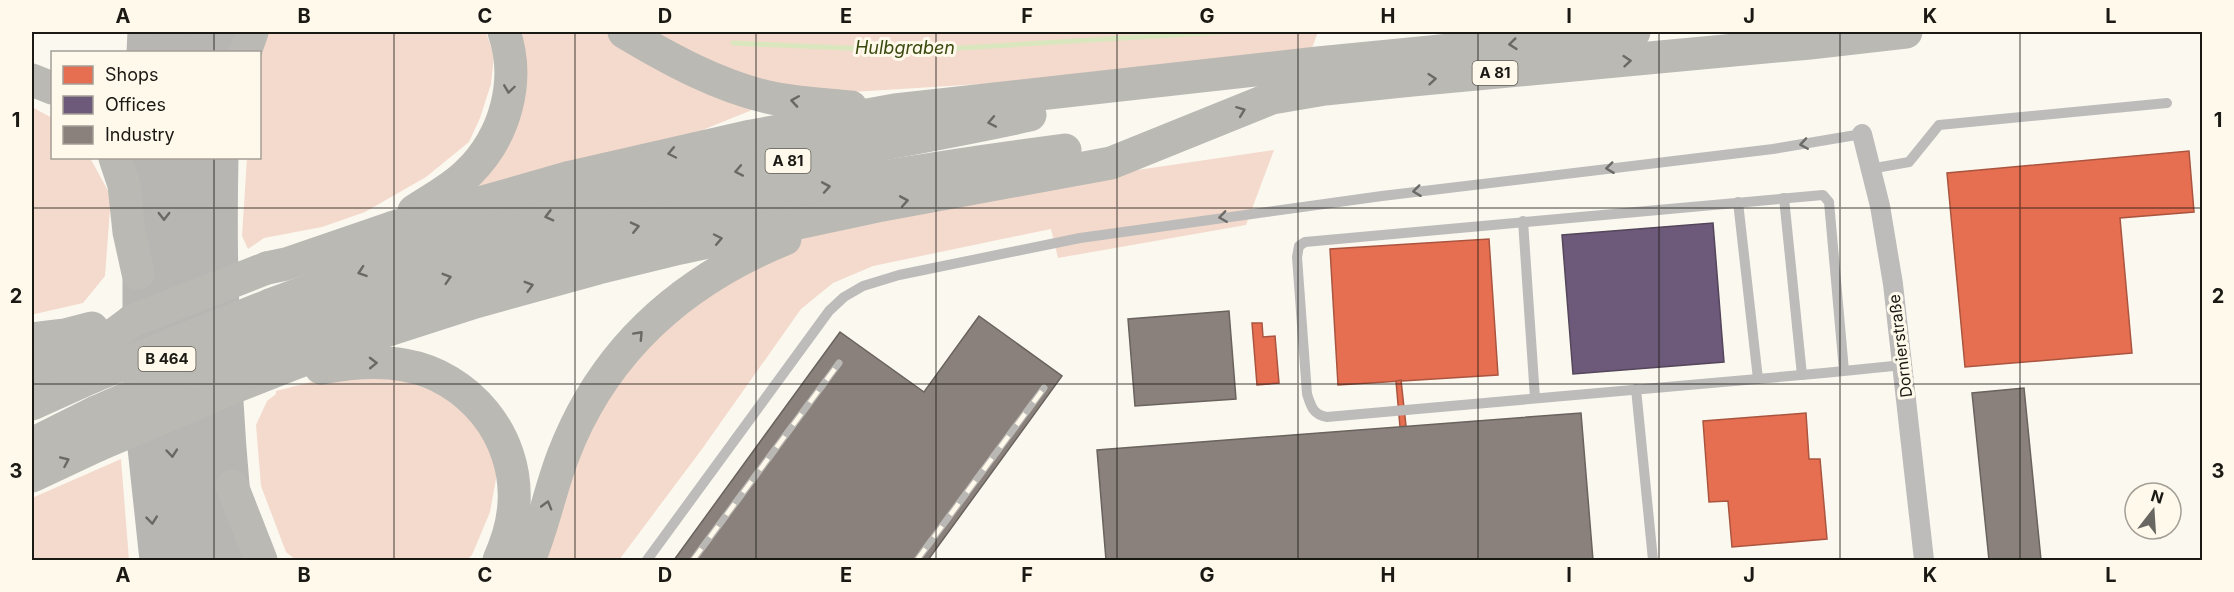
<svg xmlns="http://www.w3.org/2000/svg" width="2234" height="592" font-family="Inter,sans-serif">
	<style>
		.green { fill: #f4dacc }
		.shops { fill: #e76f51; stroke: #aa553f; stroke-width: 1.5 }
		.offices { fill: #6d597a; stroke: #54465b; stroke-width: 1.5 }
		.industry { fill: #8a817c; stroke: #69625d; stroke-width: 1.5 }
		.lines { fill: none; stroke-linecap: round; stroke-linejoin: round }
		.stream { stroke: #dae6be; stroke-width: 5 }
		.service { stroke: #bdbcba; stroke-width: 10 }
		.minor { stroke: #bdbcba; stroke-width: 20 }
		.trunk { stroke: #b8b6b2; stroke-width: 33 }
		.motorway { stroke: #bab9b4; stroke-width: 33 }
		.rail-casing { stroke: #bab8b4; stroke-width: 7 }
		.rail { stroke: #fff9ec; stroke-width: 4.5; stroke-dasharray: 14; stroke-linecap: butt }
		.motorway-bridge { stroke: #bab9b4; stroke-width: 33 }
		.oneway { stroke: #6a6964 }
		.oneway2 { stroke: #6c6a67 }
		.oneway3 { stroke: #6a6863 }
		.grid { fill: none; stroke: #1b1914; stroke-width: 1.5; stroke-opacity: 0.55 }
		.labels { text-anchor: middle; stroke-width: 6; stroke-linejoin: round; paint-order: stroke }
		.shield { fill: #fff9ec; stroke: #5f5c55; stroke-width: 1.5 }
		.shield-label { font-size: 15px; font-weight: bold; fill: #1b1914 }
		.street-label { font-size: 16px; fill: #1b1914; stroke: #fff9ec }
		.water-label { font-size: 18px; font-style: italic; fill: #3a4a0e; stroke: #fff9ec }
		.neatline { fill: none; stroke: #1b1914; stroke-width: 2 }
		.grid-label { font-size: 20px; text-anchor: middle; font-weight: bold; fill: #1b1914 }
	</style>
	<rect width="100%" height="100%" fill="#fbf8f0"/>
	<g class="green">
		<path d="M268,32H486L494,56L491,84L480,118L469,142L426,177L365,212L322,227L264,238L248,249L242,236L247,158H260V56Z"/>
		<path d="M514,32H609L750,102L752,110L700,131L452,196L474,181Z"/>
		<path d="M648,32H1318L1306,64L852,92L793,89L727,70Z"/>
		<path d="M32,107L52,118V158H90L111,196L105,276L83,303L35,314H32Z"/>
		<path d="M1274,150L1246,225L1058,258L1051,229L873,266L833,283L801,309L702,449L619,560H539L562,490L626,362L752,262L804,238L1103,175Z"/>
		<path d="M397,377L457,401L496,451V479L490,512L472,555L467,560H296L286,552L261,486L256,425L267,401L276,394V391L315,381Z"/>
		<path d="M121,459L129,560H32V498Z"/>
	</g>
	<g class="shops">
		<path d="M2189,151L2194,212L2120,218L2132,353L1965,367L1947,173Z"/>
		<path d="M1489,239L1498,375L1338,385L1330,249Z"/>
		<path d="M1252,323H1262L1263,337L1275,336L1279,383L1257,385Z"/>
		<path d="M1401,380L1406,426L1400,427L1396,381Z"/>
		<path d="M1806,413L1809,459H1820L1827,539L1732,547L1728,501L1709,502L1703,421Z"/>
	</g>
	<path class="offices" d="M1713,223L1724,362L1573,374L1562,235Z"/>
	<g class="industry">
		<path d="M1229,311L1236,399L1135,406L1128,319Z"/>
		<path d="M979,316L1062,376L928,560H674L840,332L924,392Z"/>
		<path d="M2024,388L2041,560H1989L1972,393Z"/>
		<path d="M1581,413L1593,560H1106L1097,450Z"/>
	</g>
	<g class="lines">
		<path class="stream" d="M733,43L912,51L1221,32"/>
		<g class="service">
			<path d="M1870,169L1909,162L1939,125L2167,103"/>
			<path d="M1784,198L1802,375"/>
			<path d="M1738,202L1758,379"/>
			<path d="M1523,221L1535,398"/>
			<path d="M1844,371L1829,202L1823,195L1305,242L1299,246L1297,257L1307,394C1311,406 1313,415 1327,417L1824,373L1903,365"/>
			<path d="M1636,389L1653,560"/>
			<path d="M647,560L829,311L844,297L863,286L899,275L1080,238L1382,196L1773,149L1862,134"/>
		</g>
		<path class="minor" d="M1862,134L1880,206L1893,284L1924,560"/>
		<g class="trunk">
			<path d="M143,52L144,32"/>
			<path d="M168,52L170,32"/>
			<path d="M200,52L201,32"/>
			<path d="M225,52L227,32"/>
			<path d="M139,158V357L144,448L156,560"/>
			<path d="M164,158C162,292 166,427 182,560"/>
			<path d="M196,158C194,292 197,427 213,560"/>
			<path d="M222,158C219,292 226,427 240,560"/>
		</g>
		<g class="motorway">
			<path d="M624,32C669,59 720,87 772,98C798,103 825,105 851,107"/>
			<path d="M245,52L252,32"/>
			<path d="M32,80L52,88"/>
			<path d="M115,158L124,185L129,232L138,273"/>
			<path d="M414,211C432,199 452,189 468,173C505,137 521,81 504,32"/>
			<path d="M267,268L286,264L391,228L571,177L746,137L895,110L1318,63L1634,32"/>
			<path d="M270,305C419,248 575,205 732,173C831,152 931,137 1030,115"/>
			<path d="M272,338C526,239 796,185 1065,150"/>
			<path d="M32,339L65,335L92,328"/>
			<path d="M321,368C348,363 376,360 404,365C469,376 518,436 514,503C513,523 507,542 499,560"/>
			<path d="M32,371L116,333L132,321"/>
			<path d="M232,388L298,362L385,331L475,302L598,268L680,248L877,206L1111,163L1272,98L1325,89L1412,80L1810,43L1906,32"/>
			<path d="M32,404L94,376"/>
			<path d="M32,444L96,412"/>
			<path d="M32,476L98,445"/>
			<path d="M232,486L261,560"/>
			<path d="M529,560C543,527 550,490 563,456C603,351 682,281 785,239"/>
		</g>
		<g class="rail-casing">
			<g id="rail">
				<path d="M693,560L839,363"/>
				<path d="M917,560L1044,388"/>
			</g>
		</g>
		<use href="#rail" class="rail"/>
		<g class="motorway-bridge">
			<path d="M132,321L267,268"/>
			<path d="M94,376L270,305"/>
			<path d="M96,412L184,373L272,338"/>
			<path d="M98,445L232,388"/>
		</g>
	</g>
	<defs><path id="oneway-chevron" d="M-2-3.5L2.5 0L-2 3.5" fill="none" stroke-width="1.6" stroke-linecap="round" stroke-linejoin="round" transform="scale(1.5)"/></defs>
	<g class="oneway">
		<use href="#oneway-chevron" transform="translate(1513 44) rotate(174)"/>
		<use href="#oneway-chevron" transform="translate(1627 61) rotate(-5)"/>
		<use href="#oneway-chevron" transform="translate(1432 79) rotate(-5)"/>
		<use href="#oneway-chevron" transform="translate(509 89) rotate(98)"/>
		<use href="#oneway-chevron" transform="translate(795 101) rotate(-171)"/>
		<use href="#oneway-chevron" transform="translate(1241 111) rotate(-21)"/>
		<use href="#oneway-chevron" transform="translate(992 122) rotate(169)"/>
		<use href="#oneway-chevron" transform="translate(672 153) rotate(168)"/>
		<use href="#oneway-chevron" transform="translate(739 171) rotate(169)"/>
		<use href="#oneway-chevron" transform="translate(826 187) rotate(-10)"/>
		<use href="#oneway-chevron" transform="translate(904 201) rotate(-10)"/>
		<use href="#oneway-chevron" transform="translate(549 216) rotate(165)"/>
		<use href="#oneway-chevron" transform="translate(635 227) rotate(-13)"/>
		<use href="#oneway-chevron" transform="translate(718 239) rotate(-12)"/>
		<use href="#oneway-chevron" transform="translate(362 272) rotate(161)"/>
		<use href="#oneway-chevron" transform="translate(447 278) rotate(-17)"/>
		<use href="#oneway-chevron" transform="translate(529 286) rotate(-16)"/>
		<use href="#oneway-chevron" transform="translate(639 335) rotate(-47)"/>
		<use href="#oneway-chevron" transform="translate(373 363) rotate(-1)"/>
		<use href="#oneway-chevron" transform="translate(65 461) rotate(-24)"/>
		<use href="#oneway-chevron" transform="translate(547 505) rotate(-74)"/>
	</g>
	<g class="oneway2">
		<use href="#oneway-chevron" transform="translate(1804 144) rotate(171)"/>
		<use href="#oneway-chevron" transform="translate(1610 168) rotate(173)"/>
		<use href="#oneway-chevron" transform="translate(1417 191) rotate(173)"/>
		<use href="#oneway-chevron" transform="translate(1223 217) rotate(172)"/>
	</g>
	<g class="oneway3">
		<use href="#oneway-chevron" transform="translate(164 216) rotate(90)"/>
		<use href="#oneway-chevron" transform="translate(172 453) rotate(85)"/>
		<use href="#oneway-chevron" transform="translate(152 520) rotate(84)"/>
	</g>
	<path class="grid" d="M214,32V52M394,32V560M575,32V560M756,32V560M936,32V560M1117,32V560M1298,32V560M1478,32V560M1659,32V560M1840,32V560M2020,32V560M214,158V560M32,208H2202M32,384H2202"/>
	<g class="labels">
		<g class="shield">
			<rect x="1472.5" y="61" width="45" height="24" rx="4.5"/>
			<rect x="765.5" y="149" width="45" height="24" rx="4.5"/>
			<rect x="138.5" y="347" width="57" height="24" rx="4.5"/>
		</g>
		<g class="shield-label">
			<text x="1495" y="78">A 81</text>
			<text x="788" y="166">A 81</text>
			<text x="167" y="364">B 464</text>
		</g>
		<g class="street-label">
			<text transform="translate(1900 346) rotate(-97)" y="6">Dornierstraße</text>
		</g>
		<g class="water-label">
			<text x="905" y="54">Hulbgraben</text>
		</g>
	</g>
	<rect width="2234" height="592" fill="none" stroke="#fff9ec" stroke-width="66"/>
	<rect x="51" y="51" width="210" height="108" fill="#fff9ec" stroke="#a49f96" stroke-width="1.5"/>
	<rect x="63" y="66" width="30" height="18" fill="#e76f51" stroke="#a49f96" stroke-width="1.5"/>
	<text x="105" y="81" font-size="18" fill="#1b1914">Shops</text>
	<rect x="63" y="96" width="30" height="18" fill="#6d597a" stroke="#a49f96" stroke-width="1.5"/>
	<text x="105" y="111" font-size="18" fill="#1b1914">Offices</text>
	<rect x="63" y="126" width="30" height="18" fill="#8a817c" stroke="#a49f96" stroke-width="1.5"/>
	<text x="105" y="141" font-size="18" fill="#1b1914">Industry</text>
	<g transform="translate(2153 511) rotate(17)"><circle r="28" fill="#fff9ec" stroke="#a49f96" stroke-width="1.5"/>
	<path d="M0-4.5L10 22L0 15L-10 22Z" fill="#696761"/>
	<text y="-9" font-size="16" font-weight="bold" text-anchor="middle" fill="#1b1914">N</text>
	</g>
	<rect x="33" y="33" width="2168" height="526" class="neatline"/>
	<g class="grid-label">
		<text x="123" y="23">A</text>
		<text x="304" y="23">B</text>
		<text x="485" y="23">C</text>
		<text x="665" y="23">D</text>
		<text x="846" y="23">E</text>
		<text x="1027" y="23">F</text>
		<text x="1207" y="23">G</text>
		<text x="1388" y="23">H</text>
		<text x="1569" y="23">I</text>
		<text x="1749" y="23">J</text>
		<text x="1930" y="23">K</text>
		<text x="2111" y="23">L</text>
		<text x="16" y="127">1</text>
		<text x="2218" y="127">1</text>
		<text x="16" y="303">2</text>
		<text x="2218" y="303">2</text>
		<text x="16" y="478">3</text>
		<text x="2218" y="478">3</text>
		<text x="123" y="582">A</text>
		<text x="304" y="582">B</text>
		<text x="485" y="582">C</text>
		<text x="665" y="582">D</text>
		<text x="846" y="582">E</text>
		<text x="1027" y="582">F</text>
		<text x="1207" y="582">G</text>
		<text x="1388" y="582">H</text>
		<text x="1569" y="582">I</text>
		<text x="1749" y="582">J</text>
		<text x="1930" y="582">K</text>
		<text x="2111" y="582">L</text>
	</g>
</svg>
